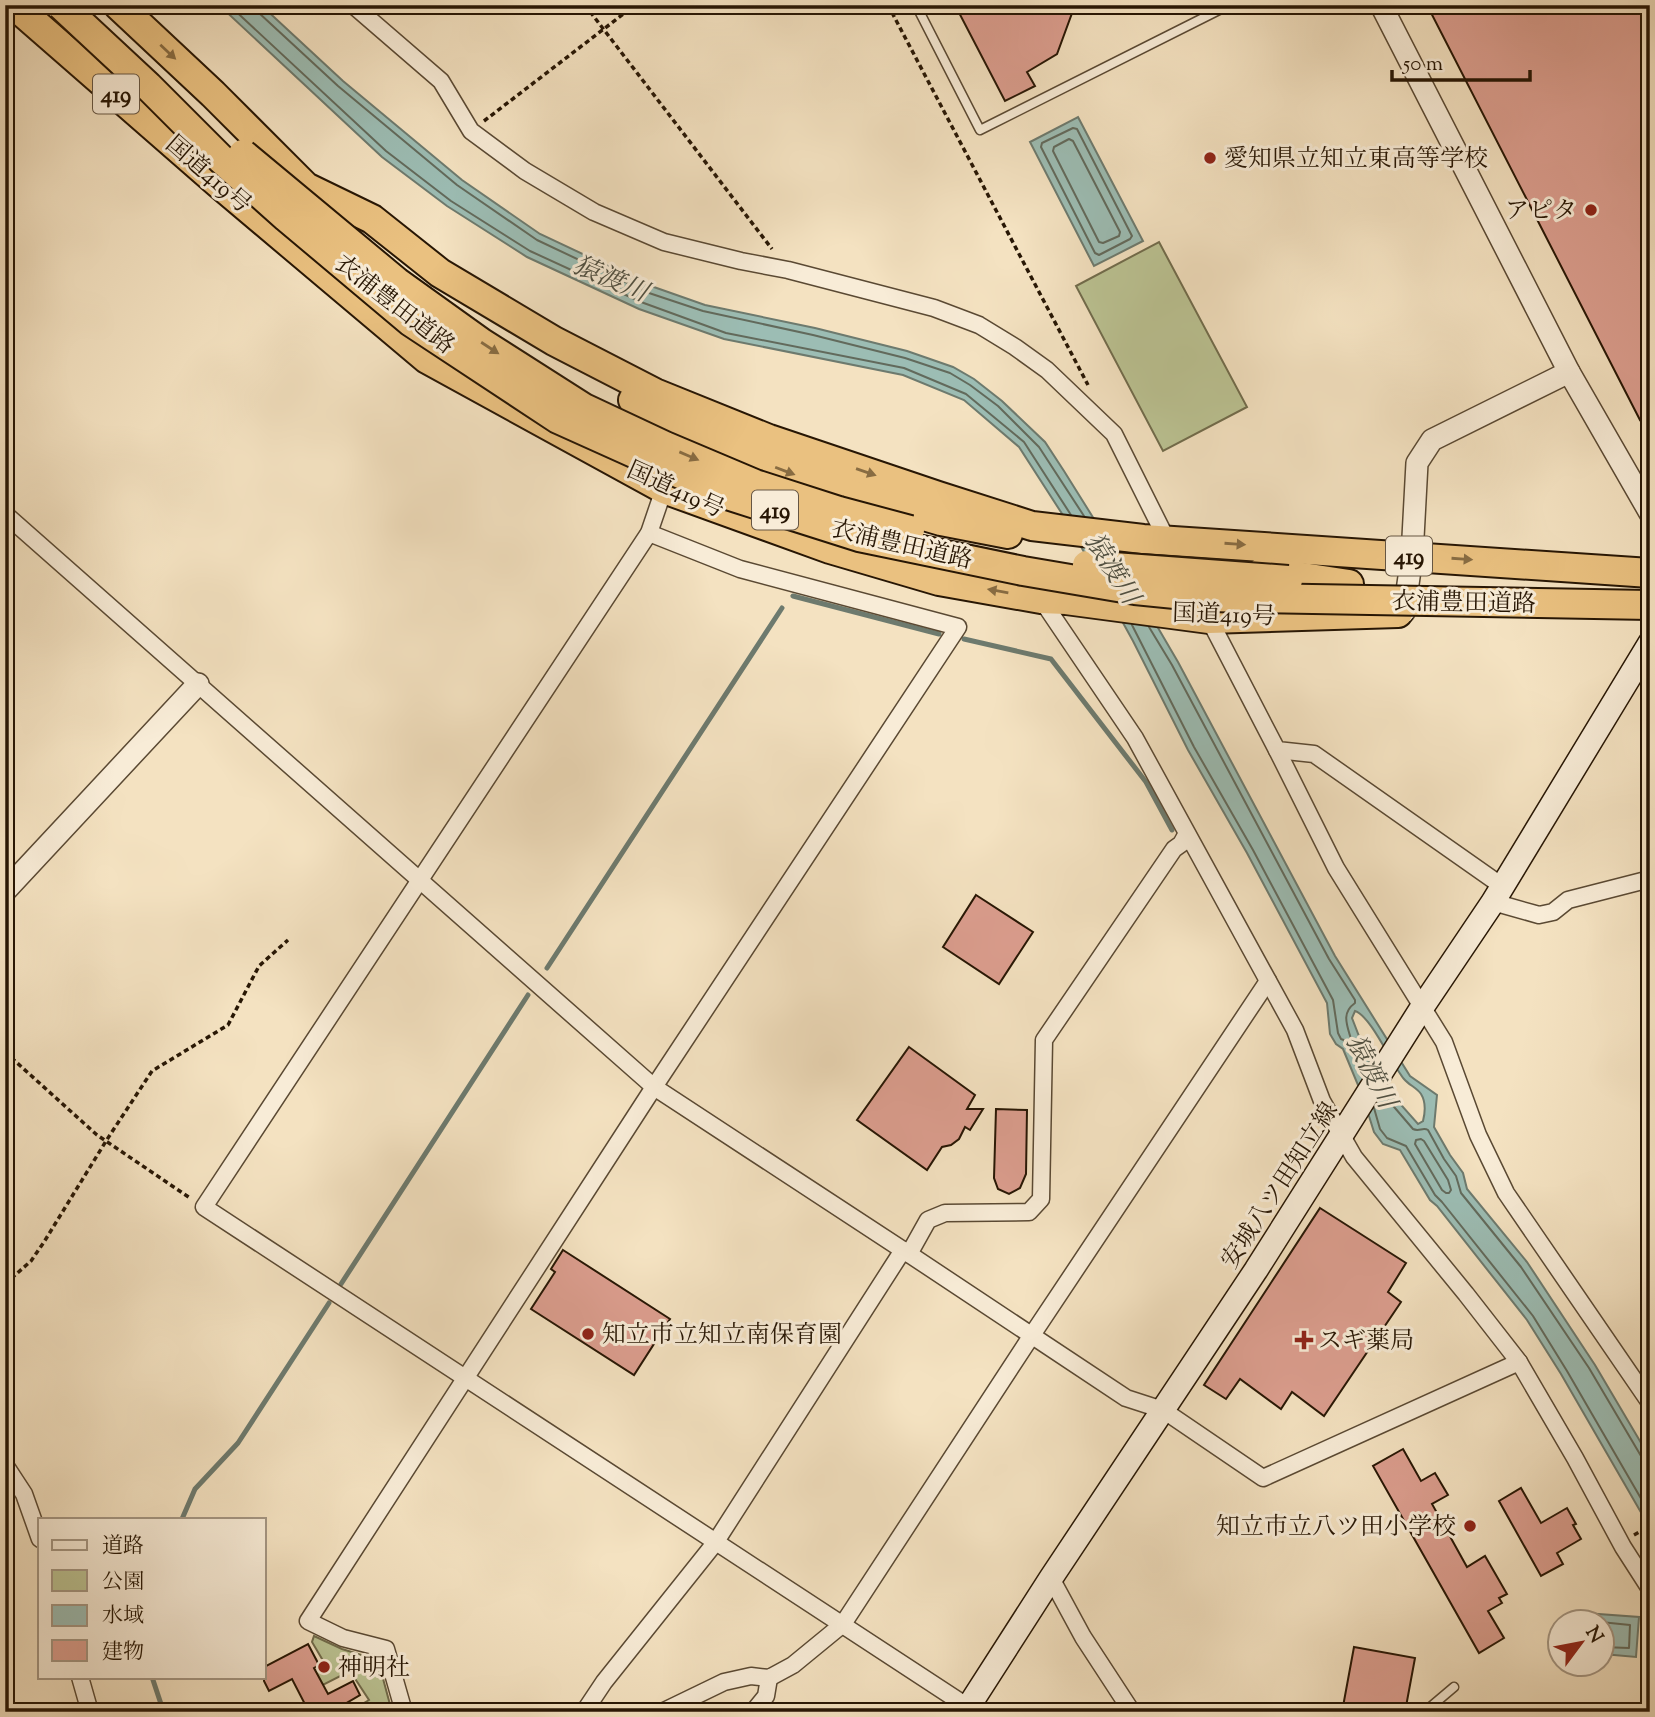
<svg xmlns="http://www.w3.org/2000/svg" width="1655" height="1717" font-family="'Sorts Mill Goudy','Noto Serif JP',serif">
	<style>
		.green { fill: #bbc393; stroke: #716c4c; stroke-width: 2 }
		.water { fill: #9cbdb4; stroke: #6d7a6e; stroke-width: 2; fill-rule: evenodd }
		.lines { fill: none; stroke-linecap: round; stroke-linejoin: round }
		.shore { stroke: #626a5c; stroke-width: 2 }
		.stream { stroke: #6d7a6e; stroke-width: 5 }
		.building { fill: #dc9e8f; stroke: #271604; stroke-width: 2 }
		.service-casing { stroke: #5a4933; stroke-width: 11 }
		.minor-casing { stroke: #5a4933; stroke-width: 19 }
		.tertiary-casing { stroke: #5a4933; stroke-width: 24 }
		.secondary-casing { stroke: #271604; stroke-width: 26 }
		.trunk-casing { stroke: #271604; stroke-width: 32 }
		.path { stroke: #271604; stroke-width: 3.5; stroke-dasharray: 5 3.5; stroke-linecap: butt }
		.service { stroke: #f8ecd7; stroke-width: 8 }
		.minor { stroke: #f8ecd7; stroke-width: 16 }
		.tertiary { stroke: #f8ecd7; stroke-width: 21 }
		.secondary { stroke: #f8ecd7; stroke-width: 23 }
		.trunk { stroke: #eac180; stroke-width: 28 }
		.trunk-bridge-casing { stroke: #271604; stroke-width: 32; stroke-linecap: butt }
		.trunk-bridge { stroke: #eac180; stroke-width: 28 }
		.oneway { fill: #886c42 }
		.poi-dot { fill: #8f2418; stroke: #f8ecd7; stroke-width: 2.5 }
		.labels { text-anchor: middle; stroke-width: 6; stroke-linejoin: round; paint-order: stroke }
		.shield { fill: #f8ecd7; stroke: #665643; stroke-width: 2 }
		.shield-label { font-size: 23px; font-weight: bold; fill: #271604 }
		.poi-label { font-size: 24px; fill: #271604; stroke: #f8ecd7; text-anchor: start }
		.street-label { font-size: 24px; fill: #271604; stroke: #f8ecd7 }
		.water-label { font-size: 26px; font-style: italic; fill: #505042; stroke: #f8ecd7 }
	</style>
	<rect width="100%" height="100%" fill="#f4e2c1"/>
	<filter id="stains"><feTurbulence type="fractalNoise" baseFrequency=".00286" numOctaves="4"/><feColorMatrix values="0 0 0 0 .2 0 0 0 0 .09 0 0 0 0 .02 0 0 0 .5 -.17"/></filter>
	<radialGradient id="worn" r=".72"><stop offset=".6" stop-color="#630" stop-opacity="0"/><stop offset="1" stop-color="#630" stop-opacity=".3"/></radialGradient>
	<g class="green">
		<path d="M1159,242L1247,407L1163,451L1076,286Z"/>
		<path d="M314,1636L342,1649L378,1660L392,1712H352V1710L369,1700L350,1671L313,1690L305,1677L325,1664L312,1642Z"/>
	</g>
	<g class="water">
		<path d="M219,5H261L343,81L462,180L540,234L651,286L705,305L815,328L907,351L953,367L974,379L1002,401L1045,442L1064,471L1099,527L1178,662L1335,956L1410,1076L1437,1095L1434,1127L1450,1155L1463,1173L1467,1189L1527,1262L1595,1365L1650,1458V1528L1561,1374L1527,1320L1437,1206L1430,1200L1400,1150L1383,1144L1374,1132L1363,1097L1343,1049L1336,1044L1330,1034L1327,1003L1247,853L1188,750L1133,641L1068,523L1019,447L964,400L903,375L724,339L639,309L527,257L447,206L382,157ZM1355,1011C1371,1016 1392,1065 1404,1079C1409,1085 1417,1088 1421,1094C1426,1102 1425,1113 1423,1121L1418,1124L1394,1097L1369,1062L1352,1018Z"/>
		<path d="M1078,117L1143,241L1094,266L1030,142Z"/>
		<path d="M1571,1612L1639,1617L1636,1657L1603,1654L1602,1622H1570Z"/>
	</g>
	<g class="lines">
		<g class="shore">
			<path d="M229,5L386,151L451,201L530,251L641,302L726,333L904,368L966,394L1024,442L1071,515"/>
			<path d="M257,5L259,13L338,86L457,185L537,240L649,293L703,311L813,335L905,358L950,373L970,385L998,406L1039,447L1084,516"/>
			<path d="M1073,128L1077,129L1132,236L1130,239L1099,255L1095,253L1041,147L1042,143Z"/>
			<path d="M1069,139L1073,141L1120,232L1119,236L1103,243L1099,242L1053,151L1054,147Z"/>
			<path d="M1132,625L1194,747L1253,850L1333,1000L1338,1033L1341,1039L1349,1042L1351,1039C1347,1025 1341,1013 1355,1003V1000L1329,959L1172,665L1149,627"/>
			<path d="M1383,1094L1413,1129C1419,1132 1423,1127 1428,1130L1444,1159L1456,1176L1461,1193L1521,1267L1589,1368L1641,1456L1644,1460H1650"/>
			<path d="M1374,1108L1380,1129L1387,1138L1406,1146L1435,1195L1442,1202L1533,1316L1567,1371L1650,1514"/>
			<path d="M1421,1139L1424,1141L1448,1180L1451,1190L1449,1193H1446L1442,1190L1415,1144L1416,1140Z"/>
			<path d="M1577,1622L1581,1620L1630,1625L1629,1648L1602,1647"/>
		</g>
		<g class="stream">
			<path d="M793,596L939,634"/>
			<path d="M964,639L1051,659L1146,782L1172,830"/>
			<path d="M547,968L782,608"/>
			<path d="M341,1284L528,995"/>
			<path d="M182,1519L195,1489L238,1443L329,1303"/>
			<path d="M152,1677L162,1707L159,1712"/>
		</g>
	</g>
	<g class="building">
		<path d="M955,5H1075L1057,54L1027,72L1035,86L1005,101Z"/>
		<path d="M1427,5H1650V414L1640,420Z"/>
		<path d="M976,895L1033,932L999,984L943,947Z"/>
		<path d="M909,1047L975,1095L967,1109H983L970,1130L965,1127L959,1139L951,1145L942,1147L927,1170L857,1120Z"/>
		<path d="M996,1109L1027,1110L1026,1174L1020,1188L1009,1194L998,1189L994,1178Z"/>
		<path d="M1320,1208L1406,1263L1388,1292L1401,1302L1324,1416L1292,1392L1281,1409L1240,1379L1226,1399L1204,1385Z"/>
		<path d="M563,1250L670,1319L634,1375L531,1309L555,1272L551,1269Z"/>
		<path d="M1403,1449L1421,1481L1435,1473L1448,1495L1432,1504L1467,1567L1485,1556L1507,1594L1499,1598L1502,1603L1488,1611L1504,1638L1479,1653L1373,1466Z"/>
		<path d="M1521,1488L1541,1523L1567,1508L1576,1524L1573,1525L1581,1539L1557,1553L1563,1564L1541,1576L1499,1501Z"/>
		<path d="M308,1644L319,1665L314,1668L328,1694L353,1681L360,1695L331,1712H309L292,1679L269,1691L264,1681V1667Z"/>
		<path d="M1354,1647L1415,1658L1405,1712H1342Z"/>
	</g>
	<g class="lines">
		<g class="service-casing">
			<g id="service">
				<path d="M916,5L980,130L1229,5"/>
				<path d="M1428,1712V1709L1454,1687"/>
			</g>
		</g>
		<g class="minor-casing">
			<g id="minor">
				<path d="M353,5L441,81L471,131L525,171L594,212L664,242L741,261L788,270L934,308L979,325L1015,347L1047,370L1114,434L1167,540"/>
				<path d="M664,489L649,533L204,1207L968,1707"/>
				<path d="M5,514L654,1087L909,1254L1126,1398L1163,1410L1263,1478L1519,1362"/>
				<path d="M1041,599L1135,738L1295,1030L1322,1101L1354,1157L1466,1294L1519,1362L1575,1458L1623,1547L1650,1589"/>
				<path d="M1209,619L1277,750L1314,754L1502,886"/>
				<path d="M1277,750L1336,868L1444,1042L1478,1135L1506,1193L1650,1403"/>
				<path d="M1493,902L1539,915L1553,912L1568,900L1650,879"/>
				<path d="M909,1254L928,1220L945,1213L1029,1212L1041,1199L1044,1040L1174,849L1181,844L1186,835"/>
				<path d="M5,1465L24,1494L40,1539"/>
				<path d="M1051,1578L1083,1637L1132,1712"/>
				<path d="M80,1677L90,1712"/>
				<path d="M404,1712L386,1649L343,1638L308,1621L654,1087L958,627L740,569L649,533"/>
				<path d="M584,1712L604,1682L715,1543L903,1250"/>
				<path d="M662,1712L724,1682L751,1676L769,1678L793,1665L843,1624L1032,1335L1268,981"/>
				<path d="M753,1712L766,1696L769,1678"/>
			</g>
		</g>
		<g class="tertiary-casing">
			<g id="tertiary">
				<path d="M1381,5L1569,372L1432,440L1417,463L1412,556L1404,612"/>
				<path d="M1569,372L1650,513"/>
				<path d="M5,891L198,684"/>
			</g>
		</g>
		<g class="secondary-casing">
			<path id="secondary" d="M965,1712L1051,1578L1256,1270L1423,1006L1493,902L1650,643"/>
		</g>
		<g class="trunk-casing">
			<g id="trunk">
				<path d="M14,5L218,183L427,359L664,489L830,549L939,581L1041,599L1066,600L1209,619L1398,613"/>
				<path d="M118,5L213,94L306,187L372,219L440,273L554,341L655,393L769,439L938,496L1032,526L1143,539L1650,573"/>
				<path d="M633,400L697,436L792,474L856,496L941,521L1008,534"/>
				<path d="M1263,571L1349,584"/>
			</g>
		</g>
		<g class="path">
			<path d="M585,5L772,249"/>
			<path d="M888,5L1088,385"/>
			<path d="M484,121L635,5"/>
			<path d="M5,1052L97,1135L190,1198"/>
			<path d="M5,1284L31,1261L44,1242L106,1141L152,1071L228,1025L259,966L288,940"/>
			<path d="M1634,1535L1650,1526"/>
		</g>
		<use href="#service" class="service"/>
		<use href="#minor" class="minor"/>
		<use href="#tertiary" class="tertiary"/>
		<use href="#secondary" class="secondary"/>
		<use href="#trunk" class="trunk"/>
		<g class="trunk-bridge-casing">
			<g id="trunk-bridge">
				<path d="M61,5L148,86L221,159L286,217L411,322L558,419L727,495L859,537L1023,571L1135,590L1205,597L1650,605"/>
				<path d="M243,154L397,282L482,343L584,408L665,446L755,484L839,511L910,530"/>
				<path d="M1087,565L1288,580"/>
			</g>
		</g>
		<use href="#trunk-bridge" class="trunk-bridge"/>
	</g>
	<defs><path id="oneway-solid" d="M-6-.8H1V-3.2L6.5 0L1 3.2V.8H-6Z" transform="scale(1.75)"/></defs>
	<g class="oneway">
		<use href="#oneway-solid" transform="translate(168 52) rotate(43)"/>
		<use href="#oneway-solid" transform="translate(490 348) rotate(33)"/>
		<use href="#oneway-solid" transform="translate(689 456) rotate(23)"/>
		<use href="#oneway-solid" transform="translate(785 471) rotate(21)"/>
		<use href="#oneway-solid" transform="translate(866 472) rotate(19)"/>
		<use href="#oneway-solid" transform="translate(1235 544) rotate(4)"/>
		<use href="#oneway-solid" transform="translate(1462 559) rotate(4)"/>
		<use href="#oneway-solid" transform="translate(998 591) rotate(-170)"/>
	</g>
	<g class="poi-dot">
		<circle cx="1210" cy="158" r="7"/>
		<circle cx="1591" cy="210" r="7"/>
		<circle cx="588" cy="1334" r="7"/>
		<path d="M1300.5 1329.5h7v7h7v7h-7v7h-7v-7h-7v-7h7z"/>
		<circle cx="1470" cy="1526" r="7"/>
		<circle cx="324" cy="1667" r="7"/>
	</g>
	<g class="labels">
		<g class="shield">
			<rect x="93" y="74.5" width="46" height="39" rx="5"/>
			<rect x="752" y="490.5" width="46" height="39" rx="5"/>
			<rect x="1386" y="536.5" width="46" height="39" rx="5"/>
		</g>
		<g class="shield-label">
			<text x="116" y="102">419</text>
			<text x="775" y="518">419</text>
			<text x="1409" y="564">419</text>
		</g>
		<g class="poi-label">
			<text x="1224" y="166">愛知県立知立東高等学校</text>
			<text x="1577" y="218" text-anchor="end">アピタ</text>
			<text x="602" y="1342">知立市立知立南保育園</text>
			<text x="1318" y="1348">スギ薬局</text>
			<text x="1456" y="1534" text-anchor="end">知立市立八ツ田小学校</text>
			<text x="338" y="1675">神明社</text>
		</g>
		<g class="street-label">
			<text transform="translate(209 174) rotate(41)" y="8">国道419号</text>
			<text transform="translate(395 304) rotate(38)" y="8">衣浦豊田道路</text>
			<text transform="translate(676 489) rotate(24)" y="8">国道419号</text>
			<text transform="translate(902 544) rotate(13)" y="8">衣浦豊田道路</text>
			<text transform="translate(1464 602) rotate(1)" y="8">衣浦豊田道路</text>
			<text transform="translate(1224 614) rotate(2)" y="8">国道419号</text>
			<text transform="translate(1279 1185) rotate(-57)" y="8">安城八ツ田知立線</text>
		</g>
		<g class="water-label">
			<text transform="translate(611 278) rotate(23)" y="9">猿渡川</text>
			<text transform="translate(1113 568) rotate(58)" y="9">猿渡川</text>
			<text transform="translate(1372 1071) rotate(63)" y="9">猿渡川</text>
		</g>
	</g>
	<rect width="1655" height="1717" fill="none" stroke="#f4e2c1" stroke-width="28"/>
	<rect x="7" y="7" width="1641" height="1703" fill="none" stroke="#271604" stroke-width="3.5"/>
	<rect x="14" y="14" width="1627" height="1689" fill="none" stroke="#271604" stroke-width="2"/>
	<rect x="38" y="1518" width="228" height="161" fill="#f8ecd7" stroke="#a49683" stroke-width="2"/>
	<rect x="52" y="1540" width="35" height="10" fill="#f8ecd7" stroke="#a49683" stroke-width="2"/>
	<text x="102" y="1552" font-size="21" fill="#271604">道路</text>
	<rect x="52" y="1570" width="35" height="21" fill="#bbc393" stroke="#a49683" stroke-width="2"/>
	<text x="102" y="1588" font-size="21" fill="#271604">公園</text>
	<rect x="52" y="1605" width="35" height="21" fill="#9cbdb4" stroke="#a49683" stroke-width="2"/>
	<text x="102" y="1622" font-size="21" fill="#271604">水域</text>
	<rect x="52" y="1640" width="35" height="21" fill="#dc9e8f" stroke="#a49683" stroke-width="2"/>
	<text x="102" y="1658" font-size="21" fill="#271604">建物</text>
	<g transform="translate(1581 1643) rotate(58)"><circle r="33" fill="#f8ecd7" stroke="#a49683" stroke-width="2"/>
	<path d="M0-5L12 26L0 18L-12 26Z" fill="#8f2418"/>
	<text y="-10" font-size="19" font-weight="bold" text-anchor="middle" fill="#271604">N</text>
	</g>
	<path d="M1392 70v10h138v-10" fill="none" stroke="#271604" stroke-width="3.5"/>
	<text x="1403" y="70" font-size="21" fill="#271604" stroke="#f8ecd7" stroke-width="5" paint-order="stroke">50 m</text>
	<rect width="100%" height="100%" filter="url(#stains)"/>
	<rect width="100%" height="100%" fill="url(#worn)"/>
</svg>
